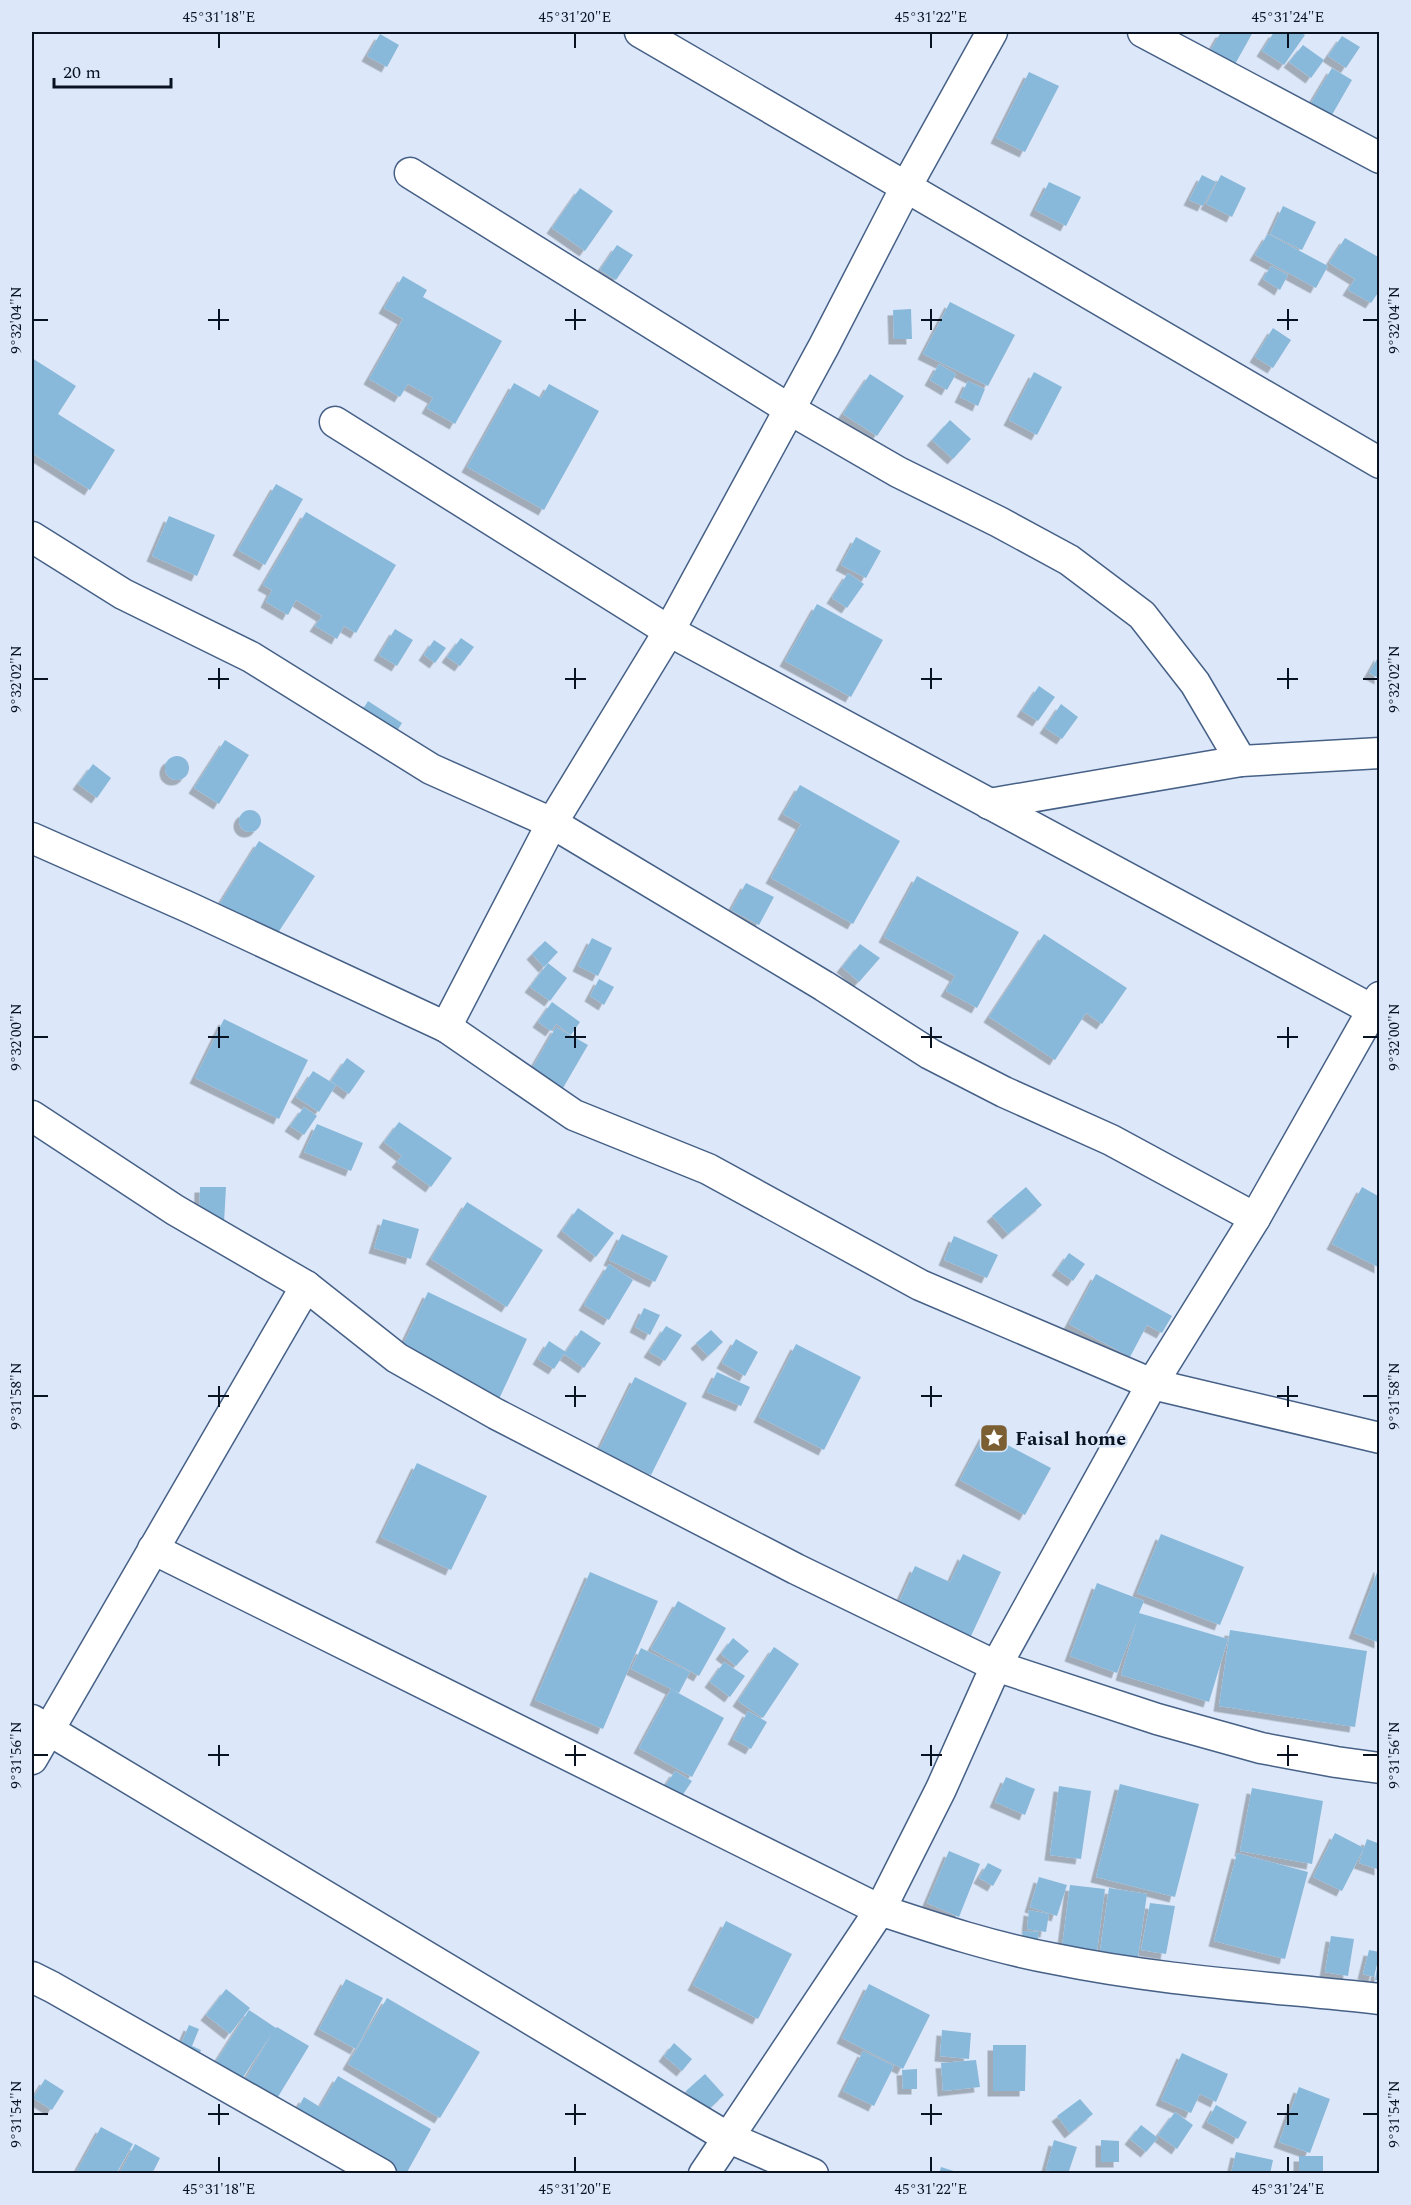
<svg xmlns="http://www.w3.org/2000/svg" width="1411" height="2205" font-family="Spectral,serif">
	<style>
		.building { fill: #89b9da; filter: url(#shadow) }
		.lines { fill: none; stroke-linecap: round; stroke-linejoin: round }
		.minor-casing { stroke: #466086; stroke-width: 33 }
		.minor { stroke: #fff; stroke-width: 30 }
		.ticks { fill: none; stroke: #081221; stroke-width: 2 }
		.labels { text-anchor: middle; stroke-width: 5; stroke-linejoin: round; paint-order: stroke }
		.poi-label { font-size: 20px; font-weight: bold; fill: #081221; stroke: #dce8fa; text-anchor: start }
		.neatline { fill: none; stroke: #081221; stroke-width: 2 }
		.ticks-label { font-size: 15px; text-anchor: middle; fill: #081221 }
	</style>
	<defs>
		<filter id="shadow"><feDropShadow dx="-5.5" dy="5.5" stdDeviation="0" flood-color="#0004"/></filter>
	</defs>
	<rect width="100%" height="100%" fill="#dce8fa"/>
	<g class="building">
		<path d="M1221,32H1253L1234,66L1209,53Z"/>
		<path d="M1274,32H1299L1305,35L1284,65L1262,51Z"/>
		<path d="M380,34L399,45L387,67L367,56Z"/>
		<path d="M1342,36L1360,47L1346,68L1328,56Z"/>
		<path d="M1303,45L1324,60L1311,78L1289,62Z"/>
		<path d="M1332,68L1352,80L1329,120L1308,108Z"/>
		<path d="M1029,72L1059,86L1025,152L996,138Z"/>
		<path d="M1202,175L1216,182L1203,206L1189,200Z"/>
		<path d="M1221,175L1246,188L1232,217L1206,204Z"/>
		<path d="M1049,182L1081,197L1066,226L1035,210Z"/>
		<path d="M580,188L613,211L585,251L552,228Z"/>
		<path d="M1283,206L1316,222L1302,250L1270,234Z"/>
		<path d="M1268,234L1328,266L1316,288L1255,255Z"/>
		<path d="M1345,238L1380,258V290L1371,303L1348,290L1355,279L1329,263Z"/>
		<path d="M617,245L633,255L616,280L600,270Z"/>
		<path d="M1271,266L1288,275L1280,290L1263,279Z"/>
		<path d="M403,276L427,290L423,297L502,341L455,424L427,408L433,398L408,384L400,397L369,379L403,319L384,308Z"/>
		<path d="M950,302L1015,335L988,386L923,354Z"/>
		<path d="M911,309L912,339H894L893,310Z"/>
		<path d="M1273,328L1291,340L1273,368L1255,357Z"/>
		<path d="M32,358L76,386L58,414L115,450L90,490L32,453Z"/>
		<path d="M939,364L956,374L947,390L930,380Z"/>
		<path d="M1034,372L1062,387L1037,435L1009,420Z"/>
		<path d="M870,374L904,396L877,436L843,414Z"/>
		<path d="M968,381L985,389L978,406L960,397Z"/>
		<path d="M514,383L541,398L549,384L599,411L544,510L467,467Z"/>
		<path d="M950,420L971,439L953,459L932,440Z"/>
		<path d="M276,484L303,499L265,565L238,550Z"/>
		<path d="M306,512L396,565L356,633L344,626L337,639L315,626L322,616L296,600L288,615L266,602L272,590L263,585Z"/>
		<path d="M169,516L215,535L197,576L152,556Z"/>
		<path d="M856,537L881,551L866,578L841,565Z"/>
		<path d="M848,573L864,584L847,608L832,598Z"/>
		<path d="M817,604L883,640L851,697L785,661Z"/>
		<path d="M395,629L413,640L397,666L379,655Z"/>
		<path d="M461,638L474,647L460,666L447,657Z"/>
		<path d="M434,640L446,648L435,663L424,655Z"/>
		<path d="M1380,654V679L1369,673Z"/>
		<path d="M1039,686L1055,697L1038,721L1022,711Z"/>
		<path d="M368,701L402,723L392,739L358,717Z"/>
		<path d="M1061,704L1078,717L1062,739L1045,728Z"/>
		<path d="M225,740L249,755L219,804L194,788Z"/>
		<circle cx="177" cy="768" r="12"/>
		<path d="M93,764L111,778L97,798L78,784Z"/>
		<path d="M800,785L900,841L853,924L771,878L801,824L783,814Z"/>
		<circle cx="250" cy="821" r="11"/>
		<path d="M259,841L315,876L274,939L219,905Z"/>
		<path d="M917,876L1019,932L977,1008L946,991L955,976L884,937Z"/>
		<path d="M746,883L774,897L759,925L731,910Z"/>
		<path d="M1044,934L1127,988L1102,1024L1086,1013L1055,1060L989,1017Z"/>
		<path d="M592,938L612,948L598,976L578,966Z"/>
		<path d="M545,941L558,952L544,967L532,954Z"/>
		<path d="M860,944L880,958L859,982L842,967Z"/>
		<path d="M548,963L567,978L550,1001L530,987Z"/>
		<path d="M599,979L614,987L604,1005L590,996Z"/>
		<path d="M552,1002L580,1022L571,1035L556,1024L551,1031L538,1022Z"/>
		<path d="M224,1019L308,1060L279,1119L195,1078Z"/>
		<path d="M556,1027L588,1045L559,1095L527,1077Z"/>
		<path d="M347,1058L365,1071L349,1094L331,1081Z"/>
		<path d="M313,1071L336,1085L319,1112L296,1097Z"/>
		<path d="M304,1107L317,1116L304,1135L290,1126Z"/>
		<path d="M399,1122L452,1158L431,1187L397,1162L402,1156L384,1142Z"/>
		<path d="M317,1124L363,1143L351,1171L304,1152Z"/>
		<path d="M200,1187H226L224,1223L199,1222Z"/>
		<path d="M1026,1187L1042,1205L1008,1234L992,1216Z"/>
		<path d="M1362,1187L1380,1197V1268L1332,1244Z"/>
		<path d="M467,1202L543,1250L507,1307L431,1259Z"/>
		<path d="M578,1208L614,1233L596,1257L562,1231Z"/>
		<path d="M383,1219L419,1229L411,1259L374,1248Z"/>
		<path d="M622,1234L668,1256L655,1282L609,1260Z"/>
		<path d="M954,1236L998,1255L987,1278L944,1260Z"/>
		<path d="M1069,1253L1085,1264L1073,1281L1057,1270Z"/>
		<path d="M609,1264L633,1280L609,1320L584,1305Z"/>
		<path d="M1096,1274L1172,1316L1162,1333L1147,1325L1130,1357L1069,1324Z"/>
		<path d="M428,1292L527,1339L499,1399L399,1353Z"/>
		<path d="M644,1308L660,1315L650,1335L635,1327Z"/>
		<path d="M666,1326L682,1335L665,1361L649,1352Z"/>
		<path d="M581,1330L601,1343L584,1368L564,1354L554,1369L538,1359L549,1341L566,1352Z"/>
		<path d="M711,1330L723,1342L708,1356L696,1343Z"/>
		<path d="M736,1339L758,1352L745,1376L722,1363Z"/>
		<path d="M796,1344L861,1377L824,1450L759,1417Z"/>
		<path d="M717,1372L750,1387L741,1406L707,1392Z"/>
		<path d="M635,1377L687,1403L651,1475L599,1450Z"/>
		<path d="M985,1433L1051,1468L1025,1515L960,1480Z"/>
		<path d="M417,1463L487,1496L451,1570L381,1537Z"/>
		<path d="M1161,1534L1244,1567L1220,1625L1137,1593Z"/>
		<path d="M963,1554L1001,1572L971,1636L898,1604L915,1566L950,1582Z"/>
		<path d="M1379,1567H1380V1643L1354,1633Z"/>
		<path d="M590,1572L658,1601L603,1729L535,1700Z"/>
		<path d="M1097,1583L1144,1601L1139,1613L1228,1639L1209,1702L1121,1675L1137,1620L1117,1673L1070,1656Z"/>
		<path d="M678,1601L726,1628L699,1676L651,1649Z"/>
		<path d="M1230,1630L1367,1651L1355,1727L1219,1706Z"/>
		<path d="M733,1638L749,1651L736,1666L721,1654Z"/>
		<path d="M774,1647L799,1664L763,1718L738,1701Z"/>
		<path d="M641,1648L690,1672L679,1693L631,1669Z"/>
		<path d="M724,1662L745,1676L730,1697L710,1682Z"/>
		<path d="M671,1689L724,1718L692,1777L639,1748Z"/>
		<path d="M748,1711L767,1722L751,1749L733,1739Z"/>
		<path d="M675,1771L692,1781L680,1799L664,1788Z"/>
		<path d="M1006,1777L1035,1789L1025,1815L995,1802Z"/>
		<path d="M1120,1784L1199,1804L1175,1897L1096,1877Z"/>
		<path d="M1059,1786L1091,1791L1081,1859L1050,1855Z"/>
		<path d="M1252,1788L1323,1801L1312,1864L1240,1851Z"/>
		<path d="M1335,1833L1364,1848L1342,1891L1313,1877Z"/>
		<path d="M1367,1839L1380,1844V1870L1359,1863Z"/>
		<path d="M949,1851L980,1864L959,1917L927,1903Z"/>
		<path d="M1237,1853L1308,1872L1285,1959L1214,1941Z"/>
		<path d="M988,1863L1002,1870L993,1886L979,1878Z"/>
		<path d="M1039,1877L1067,1885L1057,1916L1030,1907Z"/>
		<path d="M1070,1885L1105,1889L1097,1951L1062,1947Z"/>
		<path d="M1109,1888L1147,1894L1138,1957L1100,1951Z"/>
		<path d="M1150,1903L1175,1906L1166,1954L1141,1950Z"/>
		<path d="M1029,1910L1049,1914L1046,1932L1027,1929Z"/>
		<path d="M726,1921L792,1954L758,2019L693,1985Z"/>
		<path d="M1023,1931L1039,1932L1037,1948H1022Z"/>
		<path d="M1331,1936L1354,1939L1348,1976L1325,1972Z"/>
		<path d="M1369,1950L1380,1952L1374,1977L1363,1974Z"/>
		<path d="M1378,1962H1380V1981L1375,1980Z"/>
		<path d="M346,1979L383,1998L356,2049L319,2029Z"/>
		<path d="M869,1984L930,2015L903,2069L842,2038Z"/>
		<path d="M226,1989L250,2008L230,2034L206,2015Z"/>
		<path d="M387,1998L480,2052L440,2118L348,2064Z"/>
		<path d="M249,2010L276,2028L277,2027L309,2046L273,2105L241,2087L272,2033L238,2085L212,2068Z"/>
		<path d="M189,2025L199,2029L192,2046L201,2050L197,2060L178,2051Z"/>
		<path d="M942,2030L971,2033L969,2059L940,2056Z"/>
		<path d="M674,2043L692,2059L682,2071L664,2056Z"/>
		<path d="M993,2045H1026L1025,2091H993Z"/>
		<path d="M863,2051L894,2066L874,2106L843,2091Z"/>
		<path d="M1182,2053L1228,2074L1216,2102L1200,2094L1191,2113L1161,2100Z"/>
		<path d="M976,2060L980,2087L943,2091L941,2063Z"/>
		<path d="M917,2069V2089H903L902,2070Z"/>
		<path d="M705,2074L724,2095L705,2113L686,2091Z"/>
		<path d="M338,2076L431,2129L406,2174H388L308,2128L315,2116L312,2121L296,2111L304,2097L320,2107Z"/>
		<path d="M45,2079L64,2091L52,2110L33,2098Z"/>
		<path d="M1299,2087L1330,2099L1310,2153L1279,2142Z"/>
		<path d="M1080,2099L1093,2114L1070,2133L1057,2116Z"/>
		<path d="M1216,2105L1247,2122L1238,2139L1207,2122Z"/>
		<path d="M1175,2112L1193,2125L1177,2149L1158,2135Z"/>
		<path d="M1141,2125L1158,2138L1146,2152L1130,2139Z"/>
		<path d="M101,2127L133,2144L116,2174H75Z"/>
		<path d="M1054,2140L1077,2147L1068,2174L1046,2170Z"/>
		<path d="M1101,2140L1119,2141V2162H1101Z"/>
		<path d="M135,2144L160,2158L152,2174H119Z"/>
		<path d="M1236,2152L1273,2160L1270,2174H1231Z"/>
		<rect x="1299" y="2156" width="24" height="18"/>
		<path d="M941,2167L960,2173V2174H939Z"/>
	</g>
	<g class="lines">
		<g class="minor-casing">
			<g id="minor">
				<path d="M640,32L1380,463"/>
				<path d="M1143,32L1380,158"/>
				<path d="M410,173L789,409L898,472L999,522L1069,560L1142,615L1195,683L1241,761"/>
				<path d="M335,422L669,631L1380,1014"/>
				<path d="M32,537L123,594L251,657L431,769L552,823L824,986L930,1054L1004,1092L1111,1140L1255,1218"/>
				<path d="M989,804L1241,761L1380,753"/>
				<path d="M32,838L188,907L446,1027L574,1115L708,1169L920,1285L1152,1384L1380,1438"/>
				<path d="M446,1027L552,823L669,631L824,346L906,187L992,32"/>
				<path d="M32,1116L175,1210L306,1286L397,1358L496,1414L796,1569L996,1666L1157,1719L1261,1748L1336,1762L1380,1768"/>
				<path d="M153,1549L880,1910C937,1929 995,1948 1055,1959C1162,1981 1271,1987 1380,1999"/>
				<path d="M32,1720L727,2137L813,2174"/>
				<path d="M32,1759L306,1286"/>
				<path d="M32,1977L52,1987L381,2174"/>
				<path d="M704,2174L880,1910L941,1789L996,1666L1152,1384L1255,1218L1380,997"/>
			</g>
		</g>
		<use href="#minor" class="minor"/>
	</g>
	<path class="ticks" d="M219,33V48M575,33V48M931,33V48M1288,33V48M219,309V330M575,309V330M931,309V330M1288,309V330M33,320H48M208,320H229M565,320H586M921,320H942M1277,320H1298M1363,320H1378M219,668V689M575,668V689M931,668V689M1288,668V689M33,679H48M208,679H229M565,679H586M921,679H942M1277,679H1298M1363,679H1378M219,1027V1048M575,1027V1048M931,1027V1048M1288,1027V1048M33,1037H48M208,1037H229M565,1037H586M921,1037H942M1277,1037H1298M1363,1037H1378M219,1386V1407M575,1386V1407M931,1386V1407M1288,1386V1407M33,1396H48M208,1396H229M565,1396H586M921,1396H942M1277,1396H1298M1363,1396H1378M219,1745V1766M575,1745V1766M931,1745V1766M1288,1745V1766M33,1755H48M208,1755H229M565,1755H586M921,1755H942M1277,1755H1298M1363,1755H1378M219,2104V2125M575,2104V2125M931,2104V2125M1288,2104V2125M33,2114H48M208,2114H229M565,2114H586M921,2114H942M1277,2114H1298M1363,2114H1378M219,2157V2172M575,2157V2172M931,2157V2172M1288,2157V2172"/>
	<defs>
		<g id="sight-square" transform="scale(1.5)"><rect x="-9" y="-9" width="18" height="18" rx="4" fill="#7b5f32" stroke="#dce8fa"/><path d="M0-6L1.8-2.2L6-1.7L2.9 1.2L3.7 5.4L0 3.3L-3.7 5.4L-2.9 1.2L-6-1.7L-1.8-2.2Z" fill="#fff"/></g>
	</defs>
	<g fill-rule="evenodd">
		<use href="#sight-square" x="994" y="1438"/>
	</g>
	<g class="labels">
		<g class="poi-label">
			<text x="1015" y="1445">Faisal home</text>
		</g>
	</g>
	<rect width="1411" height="2205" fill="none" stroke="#dce8fa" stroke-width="66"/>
	<path d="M54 78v9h117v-9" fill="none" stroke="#081221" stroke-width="3"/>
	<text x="63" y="78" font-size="18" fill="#081221" stroke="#dce8fa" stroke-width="4.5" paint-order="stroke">20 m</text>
	<rect x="33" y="33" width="1345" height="2139" class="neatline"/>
	<g class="ticks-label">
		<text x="219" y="22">45°31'18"E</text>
		<text x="575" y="22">45°31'20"E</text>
		<text x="931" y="22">45°31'22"E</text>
		<text x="1288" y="22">45°31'24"E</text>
		<text transform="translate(16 320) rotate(-90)" y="5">9°32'04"N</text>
		<text transform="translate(1394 320) rotate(-90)" y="5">9°32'04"N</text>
		<text transform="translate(16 679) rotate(-90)" y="5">9°32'02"N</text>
		<text transform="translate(1394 679) rotate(-90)" y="5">9°32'02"N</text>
		<text transform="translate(16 1037) rotate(-90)" y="5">9°32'00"N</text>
		<text transform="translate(1394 1037) rotate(-90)" y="5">9°32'00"N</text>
		<text transform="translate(16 1396) rotate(-90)" y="5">9°31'58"N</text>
		<text transform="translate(1394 1396) rotate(-90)" y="5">9°31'58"N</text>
		<text transform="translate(16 1755) rotate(-90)" y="5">9°31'56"N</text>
		<text transform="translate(1394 1755) rotate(-90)" y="5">9°31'56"N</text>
		<text transform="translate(16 2114) rotate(-90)" y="5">9°31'54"N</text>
		<text transform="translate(1394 2114) rotate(-90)" y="5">9°31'54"N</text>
		<text x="219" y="2194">45°31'18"E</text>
		<text x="575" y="2194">45°31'20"E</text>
		<text x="931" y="2194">45°31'22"E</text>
		<text x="1288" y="2194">45°31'24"E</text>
	</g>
</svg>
